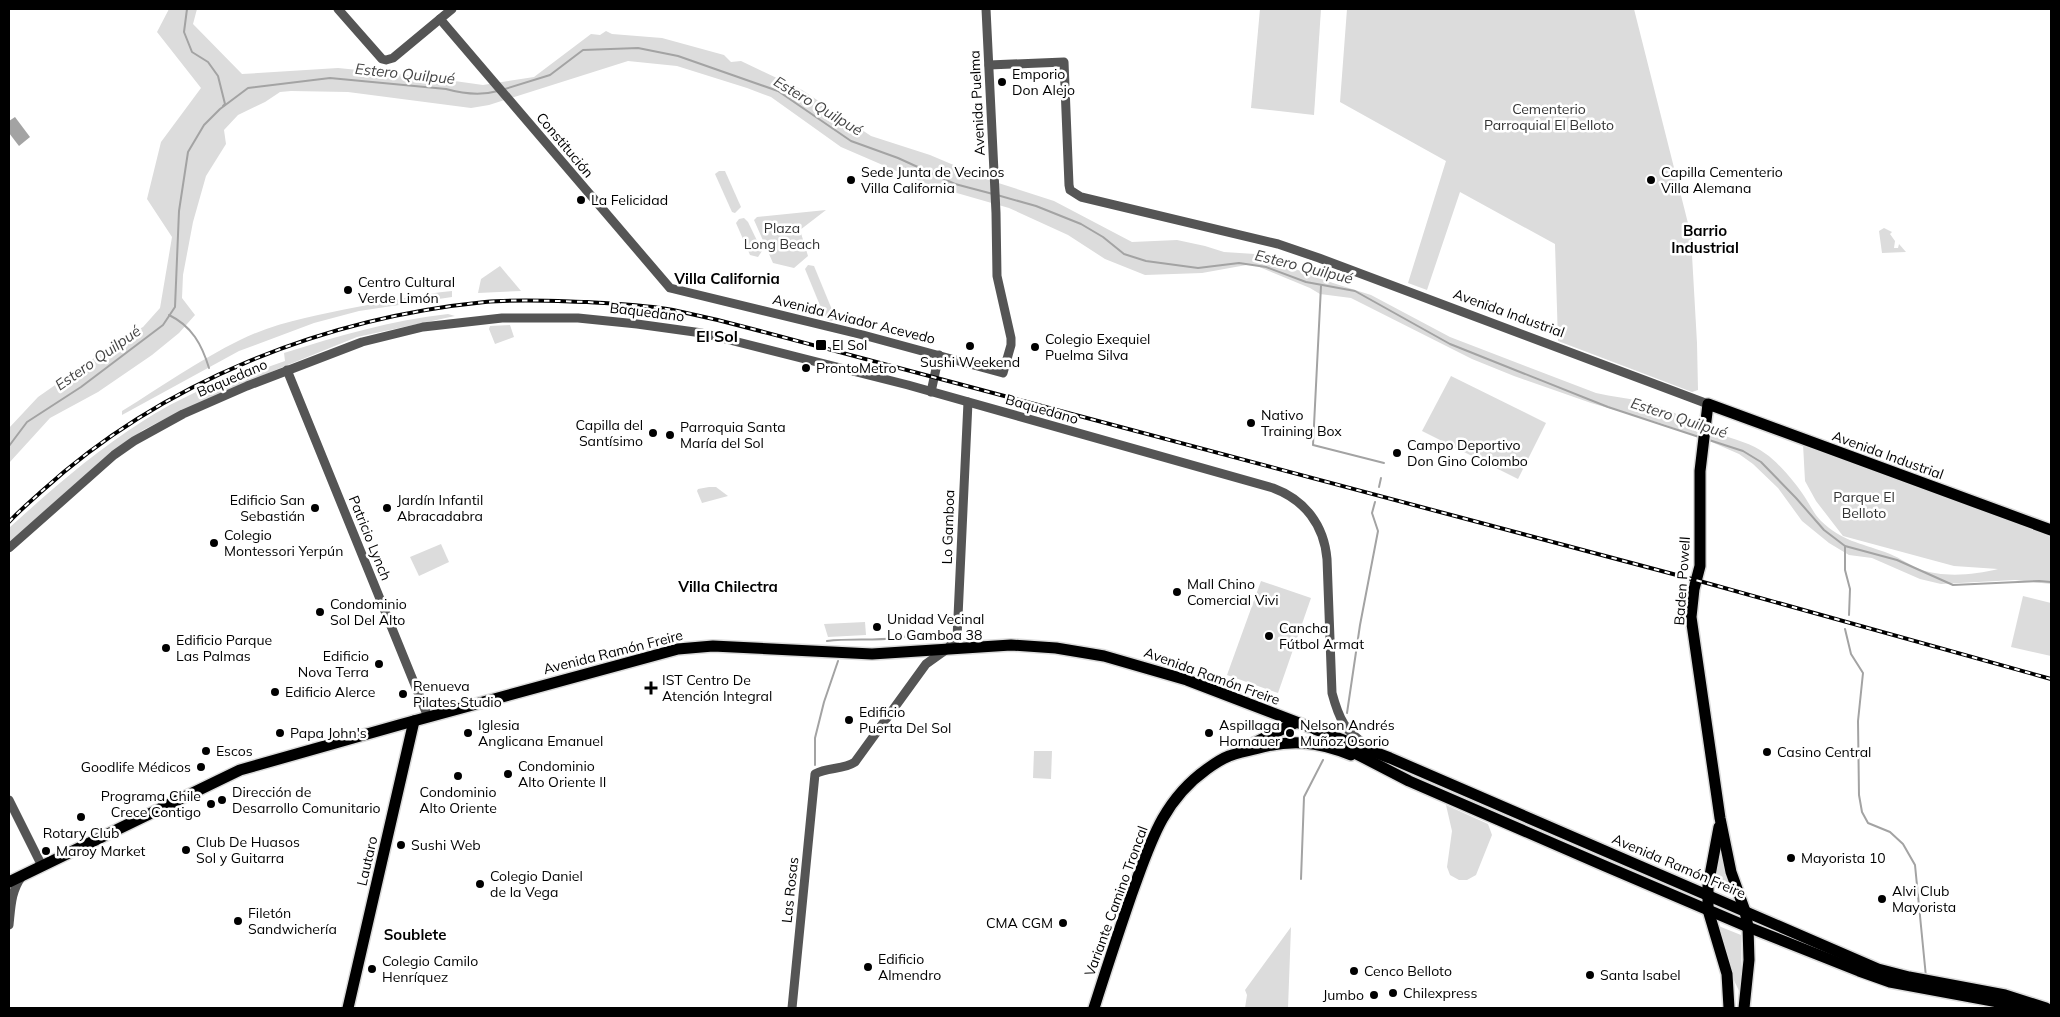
<svg xmlns="http://www.w3.org/2000/svg" width="2060" height="1017" viewBox="0 0 2060 1017" font-family="Mulish,sans-serif">
	<rect width="100%" height="100%" fill="#fff"/>
	<g fill="#dcdcdc">
		<path d="M169 9H197L193 24 242 74 338 68 419 76 483 85 534 77 591 34 600 35 606 31 612 34 662 38 724 55 731 62 741 61 802 90 871 136 930 155 989 180 1054 201 1132 242 1177 240 1205 246 1224 252 1255 254 1333 283 1371 295 1450 337 1596 393C1612 397 1629 398 1645 402 1670 408 1693 424 1718 433 1734 440 1752 443 1766 454 1778 462 1799 487 1806 499 1811 507 1815 515 1821 521 1842 541 1860 543 1885 552 1897 556 1908 564 1919 569 1943 578 1974 575 1998 569L1954 566 1843 536 1816 501 1805 481 1803 444 2051 537V584L2015 580 1941 584 1920 579 1872 558 1849 555 1829 543 1802 521 1778 488 1753 464 1739 454 1707 440 1663 424 1591 403 1514 376 1472 359 1351 298 1320 294 1310 288 1252 264 1202 273 1145 275 1105 259 1068 235 1009 208 929 185 841 147 771 97 747 88 677 66 628 61 489 105 471 108 348 92 291 91 280 92 265 102 238 115 224 130 226 144 206 176 193 222 183 275 182 298 195 315 179 333 152 355 98 392 50 418 9 463V428L38 397 121 339 143 327 160 308 172 237 147 199 161 142 201 88 157 32Z"/>
		<path d="M1260 9H1321L1314 115 1251 108Z"/>
		<path d="M1347 9H1634L1696 255H1692L1697 343 1698 390 1692 392 1558 341 1555 244 1460 192 1427 290 1408 283 1446 161 1340 102Z"/>
		<path d="M719 171H725L741 207 735 213 732 212 715 174Z"/>
		<path d="M826 210 800 230 808 256 794 268 773 263 754 220 757 217Z"/>
		<path d="M744 218 748 222 762 251 758 257 750 255 736 223 739 219Z"/>
		<path d="M1884 228 1892 232 1890 234 1895 241 1894 248H1898L1899 244 1906 252 1882 253 1879 231Z"/>
		<path d="M808 265 814 266 835 317 832 321 826 320 805 269Z"/>
		<path d="M500 266 521 291 478 293 481 279Z"/>
		<path d="M452 291V297L359 311 314 323 239 351 122 415V411C161 387 199 360 240 340 276 322 318 315 357 307 389 301 420 294 452 291Z"/>
		<path d="M448 314 455 316 357 337 278 369 181 411 143 430 98 464 9 542V528C51 490 94 452 143 421 180 397 222 380 263 364L265 368 285 361 284 353C338 336 392 320 448 314Z"/>
		<path d="M510 325 514 337 495 344 489 329 490 326Z"/>
		<path d="M1451 376 1546 423 1518 479 1422 431Z"/>
		<path d="M709 487H716L728 496 702 503 697 491 698 489Z"/>
		<path d="M441 544 449 562 419 576 410 557Z"/>
		<path d="M1261 581 1311 598 1278 693 1227 675Z"/>
		<path d="M2023 596 2051 603V656L2011 647Z"/>
		<path d="M865 622 866 635 828 637 824 624Z"/>
		<path d="M1034 751H1052L1051 779 1033 778Z"/>
		<path d="M1446 805 1488 824 1492 835 1476 875 1467 880H1459L1450 875 1447 867 1452 831Z"/>
		<path d="M1721 849 1735 895 1712 887Z"/>
		<path d="M1716 925 1741 935 1742 997 1730 972Z"/>
		<path d="M1291 927 1288 1008H1245L1247 995 1245 990Z"/>
	</g>
	<path fill="#a3a3a3" d="M15 117 30 137 19 146 9 133V121Z"/>
	<g fill="none" stroke-linecap="round" stroke-linejoin="round">
		<g stroke="#a3a3a3" stroke-width="2">
			<path d="M187 9 184 32 192 52 208 62 218 76 225 104 223 106"/>
			<path d="M505 89 550 75 583 50 638 48 678 56 778 91 851 141 898 158 955 184 993 194"/>
			<path d="M997 195 1036 206 1081 224 1103 237 1124 254 1146 261 1198 268 1239 263 1266 267 1306 282 1355 291 1450 344 1608 407 1699 437"/>
			<path d="M1321 286 1313 445 1384 463"/>
			<path d="M169 315C192 326 202 345 209 368"/>
			<path d="M1709 440 1743 451 1761 462 1796 498 1824 530 1845 546 1897 560 1953 585 2039 581 2051 582"/>
			<path d="M9 446 27 422 81 387 163 325 175 307 179 211 188 152 204 125 220 109 248 88 330 78 446 89C464 94 480 96 498 91"/>
			<path d="M1379 487 1381 478"/>
			<path d="M1845 546V570L1850 589 1849 615"/>
			<path d="M1845 629 1851 654 1863 673 1858 721 1859 795 1862 812 1868 823 1890 832 1903 844 1915 865 1926 977"/>
			<path d="M827 641C850 638 873 641 896 638 910 636 921 634 935 633"/>
			<path d="M1347 713 1360 625 1378 531 1372 513 1375 502"/>
			<path d="M815 765V738L824 702 838 661"/>
			<path d="M1301 879 1304 797 1323 760"/>
		</g>
		<g stroke="#dbdbdb" stroke-width="14">
			<g id="major">
				<path d="M1254 743 1295 723"/>
				<path d="M1345 748 1409 781 1605 866 1748 927 1859 971 1890 982 2009 1004 2021 1008"/>
				<path d="M1719 827 1708 886V910L1727 974 1729 1008"/>
				<path d="M9 882 240 770 399 725 678 649 713 646 872 654 1011 645 1056 648 1104 656 1187 680 1390 758 1878 969 1909 977 2005 995 2046 1008"/>
				<path d="M348 1008 414 721"/>
				<path d="M1094 1008C1106 970 1119 931 1132 893 1150 844 1162 801 1207 769 1214 764 1221 759 1229 756 1238 753 1246 751 1255 749 1290 739 1317 741 1351 755"/>
				<path d="M1744 1008 1749 960 1748 927 1745 911 1731 872 1720 818 1691 617 1694 589 1700 566V471L1708 404 2051 530"/>
			</g>
		</g>
		<g stroke="#555" stroke-width="9">
			<path d="M338 9 382 59 386 60 393 58 452 9"/>
			<path d="M440 19 670 288 863 335 1003 373 1011 345V338L997 276 996 213 986 9"/>
			<path d="M989 65 1064 62 1069 185 1070 190 1081 197 1278 244 1319 258 1708 404"/>
			<path d="M287 370 428 717"/>
			<path d="M931 392 939 355"/>
			<path d="M9 548 114 455 134 441 183 414 247 386 362 342 423 327 502 318H578L637 324 702 333 908 385 1273 488C1305 500 1324 525 1327 559L1332 693C1339 719 1345 732 1368 746"/>
			<path d="M9 800 42 866"/>
			<path d="M9 925C11 906 11 891 22 876"/>
			<path d="M792 1008 815 774C828 767 843 770 855 762L926 664 947 649 957 638 968 402"/>
		</g>
		<use href="#major" stroke="#000" stroke-width="11"/>
		<g stroke="#000" stroke-width="4">
			<path id="rail" d="M9 522C19 511 31 501 42 491 162 382 324 318 485 302 519 299 553 301 587 302 616 304 645 305 673 310 702 316 731 323 760 331L1703 582 2051 679"/>
		</g>
		<use href="#rail" stroke="#fff" stroke-width="2" stroke-dasharray="5.5" stroke-linecap="butt"/>
	</g>
	<g fill="#000" stroke="#fff" stroke-width="2">
		<circle cx="1002" cy="82" r="5"/>
		<circle cx="851" cy="180" r="5"/>
		<circle cx="1651" cy="180" r="5"/>
		<circle cx="581" cy="200" r="5"/>
		<circle cx="348" cy="290" r="5"/>
		<rect x="815" y="339" width="12" height="12" rx="2.5"/>
		<circle cx="970" cy="346" r="5"/>
		<circle cx="1035" cy="347" r="5"/>
		<circle cx="806" cy="368" r="5"/>
		<circle cx="1251" cy="423" r="5"/>
		<circle cx="653" cy="433" r="5"/>
		<circle cx="670" cy="435" r="5"/>
		<circle cx="1397" cy="453" r="5"/>
		<circle cx="315" cy="508" r="5"/>
		<circle cx="387" cy="508" r="5"/>
		<circle cx="214" cy="543" r="5"/>
		<circle cx="1177" cy="592" r="5"/>
		<circle cx="320" cy="612" r="5"/>
		<circle cx="877" cy="627" r="5"/>
		<circle cx="1269" cy="636" r="5"/>
		<circle cx="166" cy="648" r="5"/>
		<circle cx="379" cy="664" r="5"/>
		<path d="M648.5 680.5h5v5h5v5h-5v5h-5v-5h-5v-5h5z"/>
		<circle cx="275" cy="692" r="5"/>
		<circle cx="403" cy="694" r="5"/>
		<circle cx="849" cy="720" r="5"/>
		<circle cx="280" cy="733" r="5"/>
		<circle cx="468" cy="733" r="5"/>
		<circle cx="1209" cy="733" r="5"/>
		<circle cx="1290" cy="733" r="5"/>
		<circle cx="206" cy="751" r="5"/>
		<circle cx="1767" cy="752" r="5"/>
		<circle cx="201" cy="767" r="5"/>
		<circle cx="508" cy="774" r="5"/>
		<circle cx="458" cy="776" r="5"/>
		<circle cx="222" cy="800" r="5"/>
		<circle cx="211" cy="804" r="5"/>
		<circle cx="81" cy="817" r="5"/>
		<circle cx="401" cy="845" r="5"/>
		<circle cx="186" cy="850" r="5"/>
		<circle cx="46" cy="851" r="5"/>
		<circle cx="1791" cy="858" r="5"/>
		<circle cx="480" cy="884" r="5"/>
		<circle cx="1882" cy="899" r="5"/>
		<circle cx="238" cy="921" r="5"/>
		<circle cx="1063" cy="923" r="5"/>
		<circle cx="868" cy="967" r="5"/>
		<circle cx="372" cy="969" r="5"/>
		<circle cx="1354" cy="971" r="5"/>
		<circle cx="1590" cy="975" r="5"/>
		<circle cx="1393" cy="993" r="5"/>
		<circle cx="1374" cy="995" r="5"/>
	</g>
	<g text-anchor="middle" stroke-width="5" stroke-linejoin="round" paint-order="stroke">
		<g font-size="14" fill="#000" stroke="#fff" text-anchor="start">
			<text x="1012" y="79">Emporio<tspan x="1012" dy="16">Don Alejo</tspan></text>
			<text x="861" y="177">Sede Junta de Vecinos<tspan x="861" dy="16">Villa California</tspan></text>
			<text x="1661" y="177">Capilla Cementerio<tspan x="1661" dy="16">Villa Alemana</tspan></text>
			<text x="591" y="205">La Felicidad</text>
			<text x="358" y="287">Centro Cultural<tspan x="358" dy="16">Verde Limón</tspan></text>
			<text x="1045" y="344">Colegio Exequiel<tspan x="1045" dy="16">Puelma Silva</tspan></text>
			<text x="832" y="350">El Sol</text>
			<text x="970" y="367" text-anchor="middle">Sushi Weekend</text>
			<text x="816" y="373">ProntoMetro</text>
			<text x="1261" y="420">Nativo<tspan x="1261" dy="16">Training Box</tspan></text>
			<text x="643" y="430" text-anchor="end">Capilla del<tspan x="643" dy="16">Santísimo</tspan></text>
			<text x="680" y="432">Parroquia Santa<tspan x="680" dy="16">María del Sol</tspan></text>
			<text x="1407" y="450">Campo Deportivo<tspan x="1407" dy="16">Don Gino Colombo</tspan></text>
			<text x="305" y="505" text-anchor="end">Edificio San<tspan x="305" dy="16">Sebastián</tspan></text>
			<text x="397" y="505">Jardín Infantil<tspan x="397" dy="16">Abracadabra</tspan></text>
			<text x="224" y="540">Colegio<tspan x="224" dy="16">Montessori Yerpún</tspan></text>
			<text x="1187" y="589">Mall Chino<tspan x="1187" dy="16">Comercial Vivi</tspan></text>
			<text x="330" y="609">Condominio<tspan x="330" dy="16">Sol Del Alto</tspan></text>
			<text x="887" y="624">Unidad Vecinal<tspan x="887" dy="16">Lo Gamboa 38</tspan></text>
			<text x="1279" y="633">Cancha<tspan x="1279" dy="16">Fútbol Armat</tspan></text>
			<text x="176" y="645">Edificio Parque<tspan x="176" dy="16">Las Palmas</tspan></text>
			<text x="369" y="661" text-anchor="end">Edificio<tspan x="369" dy="16">Nova Terra</tspan></text>
			<text x="662" y="685">IST Centro De<tspan x="662" dy="16">Atención Integral</tspan></text>
			<text x="413" y="691">Renueva<tspan x="413" dy="16">Pilates Studio</tspan></text>
			<text x="285" y="697">Edificio Alerce</text>
			<text x="859" y="717">Edificio<tspan x="859" dy="16">Puerta Del Sol</tspan></text>
			<text x="478" y="730">Iglesia<tspan x="478" dy="16">Anglicana Emanuel</tspan></text>
			<text x="1219" y="730">Aspillaga<tspan x="1219" dy="16">Hornauer</tspan></text>
			<text x="1300" y="730">Nelson Andrés<tspan x="1300" dy="16">Muñoz Osorio</tspan></text>
			<text x="290" y="738">Papa John's</text>
			<text x="216" y="756">Escos</text>
			<text x="1777" y="757">Casino Central</text>
			<text x="518" y="771">Condominio<tspan x="518" dy="16">Alto Oriente II</tspan></text>
			<text x="191" y="772" text-anchor="end">Goodlife Médicos</text>
			<text x="232" y="797">Dirección de<tspan x="232" dy="16">Desarrollo Comunitario</tspan></text>
			<text x="458" y="797" text-anchor="middle">Condominio<tspan x="458" dy="16">Alto Oriente</tspan></text>
			<text x="201" y="801" text-anchor="end">Programa Chile<tspan x="201" dy="16">Crece Contigo</tspan></text>
			<text x="81" y="838" text-anchor="middle">Rotary Club</text>
			<text x="196" y="847">Club De Huasos<tspan x="196" dy="16">Sol y Guitarra</tspan></text>
			<text x="411" y="850">Sushi Web</text>
			<text x="56" y="856">Maroy Market</text>
			<text x="1801" y="863">Mayorista 10</text>
			<text x="490" y="881">Colegio Daniel<tspan x="490" dy="16">de la Vega</tspan></text>
			<text x="1892" y="896">Alvi Club<tspan x="1892" dy="16">Mayorista</tspan></text>
			<text x="248" y="918">Filetón<tspan x="248" dy="16">Sandwichería</tspan></text>
			<text x="1053" y="928" text-anchor="end">CMA CGM</text>
			<text x="878" y="964">Edificio<tspan x="878" dy="16">Almendro</tspan></text>
			<text x="382" y="966">Colegio Camilo<tspan x="382" dy="16">Henríquez</tspan></text>
			<text x="1364" y="976">Cenco Belloto</text>
			<text x="1600" y="980">Santa Isabel</text>
			<text x="1403" y="998">Chilexpress</text>
			<text x="1364" y="1000" text-anchor="end">Jumbo</text>
		</g>
		<g font-size="14" fill="#000" stroke="#fff">
			<text transform="translate(977 103) rotate(-93)" y="5">Avenida Puelma</text>
			<text transform="translate(565 145) rotate(50)" y="5">Constitución</text>
			<text transform="translate(647 312) rotate(7)" y="5">Baquedano</text>
			<text transform="translate(1509 313) rotate(20)" y="5">Avenida Industrial</text>
			<text transform="translate(854 319) rotate(14)" y="5">Avenida Aviador Acevedo</text>
			<text transform="translate(232 378) rotate(-23)" y="5">Baquedano</text>
			<text transform="translate(1042 409) rotate(16)" y="5">Baquedano</text>
			<text transform="translate(1888 455) rotate(20)" y="5">Avenida Industrial</text>
			<text transform="translate(948 527) rotate(-88)" y="5">Lo Gamboa</text>
			<text transform="translate(370 538) rotate(68)" y="5">Patricio Lynch</text>
			<text transform="translate(1682 581) rotate(-86)" y="5">Baden Powell</text>
			<text transform="translate(613 652) rotate(-14)" y="5">Avenida Ramón Freire</text>
			<text transform="translate(1212 676) rotate(20)" y="5">Avenida Ramón Freire</text>
			<text transform="translate(367 861) rotate(-77)" y="5">Lautaro</text>
			<text transform="translate(1679 866) rotate(23)" y="5">Avenida Ramón Freire</text>
			<text transform="translate(790 890) rotate(-84)" y="5">Las Rosas</text>
			<text transform="translate(1116 901) rotate(-70)" y="5">Variante Camino Troncal</text>
		</g>
		<g font-size="14" fill="#333" stroke="#fff">
			<text x="1549" y="114">Cementerio<tspan x="1549" dy="16">Parroquial El Belloto</tspan></text>
			<text x="782" y="233">Plaza<tspan x="782" dy="16">Long Beach</tspan></text>
			<text x="1864" y="502">Parque El<tspan x="1864" dy="16">Belloto</tspan></text>
		</g>
		<g font-size="15" font-style="italic" fill="#444" stroke="#fff">
			<text transform="translate(405 74) rotate(6)" y="5">Estero Quilpué</text>
			<text transform="translate(818 106) rotate(31)" y="5">Estero Quilpué</text>
			<text transform="translate(1304 267) rotate(14)" y="5">Estero Quilpué</text>
			<text transform="translate(98 358) rotate(-35)" y="5">Estero Quilpué</text>
			<text transform="translate(1679 418) rotate(18)" y="5">Estero Quilpué</text>
		</g>
		<g font-size="15" font-weight="bold" fill="#000" stroke="#fff">
			<text x="1705" y="236">Barrio<tspan x="1705" dy="17">Industrial</tspan></text>
			<text x="727" y="284">Villa California</text>
			<text x="728" y="592">Villa Chilectra</text>
			<text x="415" y="940">Soublete</text>
		</g>
		<g font-size="16" font-weight="bold" fill="#000" stroke="#fff">
			<text x="717" y="342">El Sol</text>
		</g>
	</g>
	<rect width="2060" height="1017" fill="none" stroke="#000000" stroke-width="20"/>
</svg>
